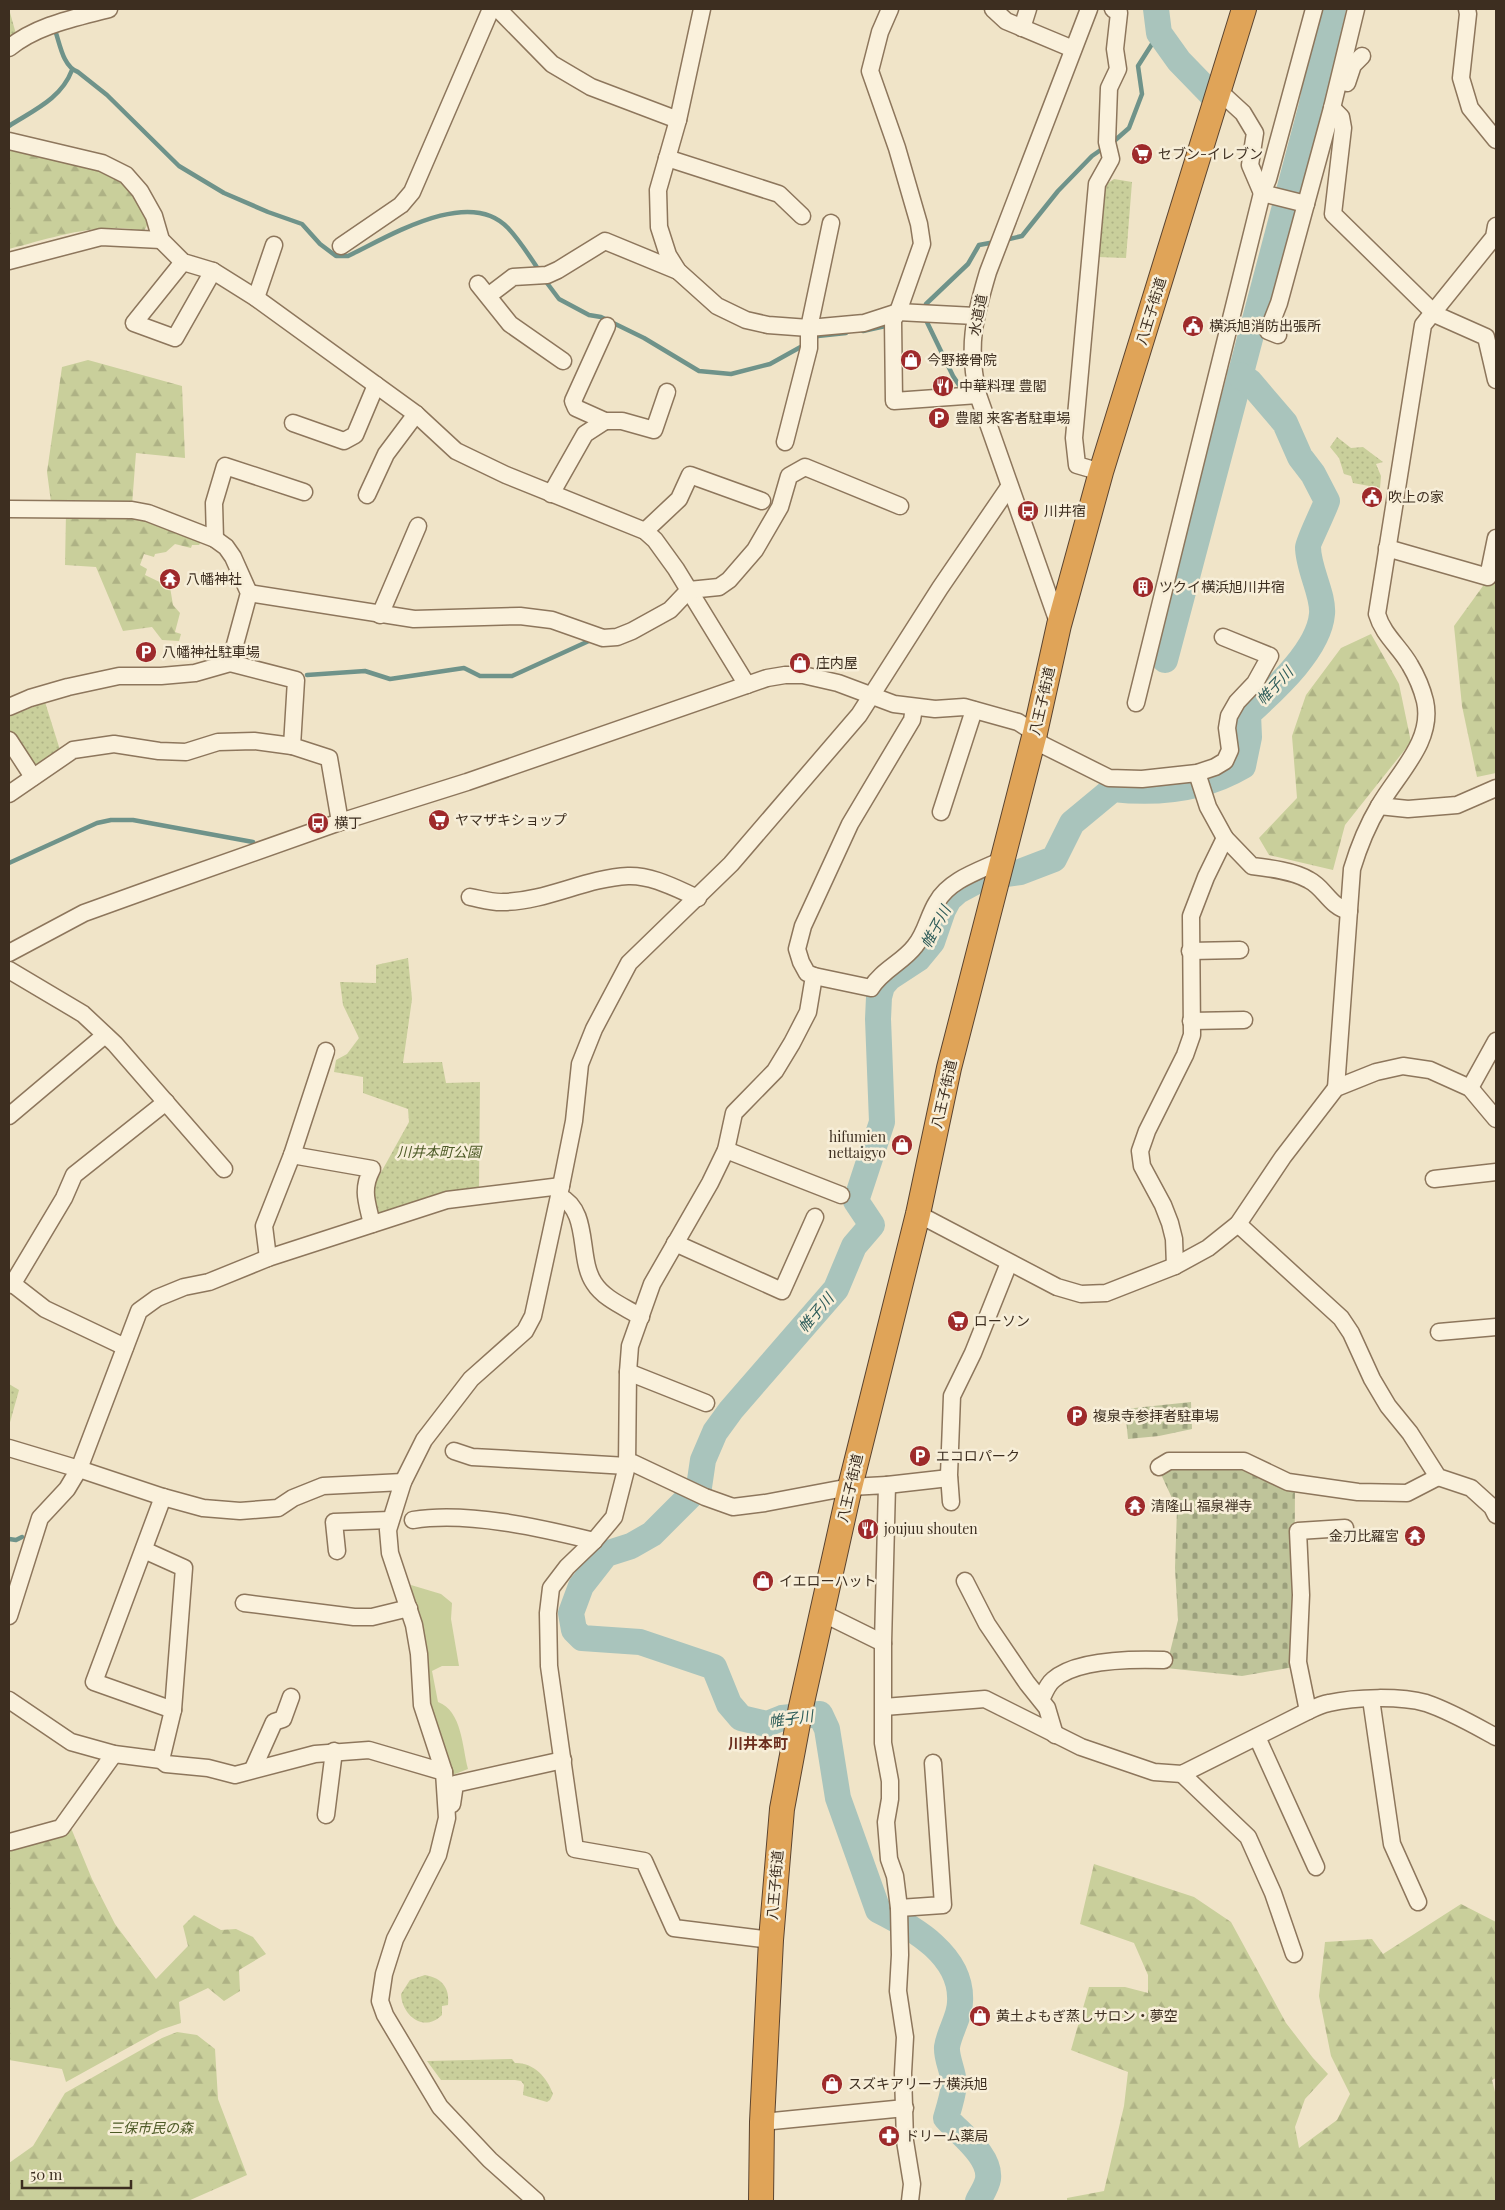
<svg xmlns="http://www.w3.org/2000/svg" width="1505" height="2210" viewBox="0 0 1505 2210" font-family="'Playfair Display','Noto Sans JP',serif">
	<defs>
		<pattern id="forest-firs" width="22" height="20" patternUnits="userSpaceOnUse" patternTransform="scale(1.25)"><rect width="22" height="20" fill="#c9cf9b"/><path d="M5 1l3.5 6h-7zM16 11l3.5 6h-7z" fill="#aeb285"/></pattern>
		<pattern id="cemetery-stones" width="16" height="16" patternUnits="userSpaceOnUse" patternTransform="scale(1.25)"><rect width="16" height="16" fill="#bfc49a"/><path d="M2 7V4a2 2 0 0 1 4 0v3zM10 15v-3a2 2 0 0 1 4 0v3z" fill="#9ca07d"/></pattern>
		<pattern id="park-dots" width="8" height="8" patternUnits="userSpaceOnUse" patternTransform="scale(1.25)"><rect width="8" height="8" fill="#c9cf9b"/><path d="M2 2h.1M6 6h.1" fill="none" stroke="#aeb285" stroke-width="1.8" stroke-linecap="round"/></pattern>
	</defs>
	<rect width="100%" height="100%" fill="#f0e4c8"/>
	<path fill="#c9cf9b" d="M411 1585 441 1594 452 1603 451 1619 459 1666H442L432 1671 438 1702C462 1711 462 1746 468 1769L450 1776 431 1713Z"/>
	<g fill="url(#forest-firs)">
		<path d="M9 145C40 153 100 161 123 183 134 194 141 208 149 222L144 231C100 221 51 238 9 249Z"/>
		<path d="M88 360 182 386 185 458 136 453 131 518 151 522 201 542 199 545H192L191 548 175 544 166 552 155 554 154 557 144 554 140 565 147 569 145 575 170 587 173 605 180 613 175 632 181 634 179 641 162 640 152 627 123 631 96 567 65 565 66 512 51 502 47 472 62 367Z"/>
		<path d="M1496 568V773L1477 777 1462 706 1454 626Z"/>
		<path d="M1371 634 1399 684 1411 742 1345 825 1333 870 1269 855 1259 838 1297 798 1292 736 1306 695 1341 648Z"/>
		<path d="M71 1828 92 1879 115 1924 156 1979 188 1946 183 1926 194 1915 221 1930 236 1929 253 1937 266 1954 239 1970 240 1991 224 2001 208 1988 179 2002 181 2023 160 2030 66 2082 62 2069 9 2060V1847Z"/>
		<path d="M1094 1864 1194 1897 1231 1922 1286 2023 1313 2058 1328 2074 1305 2099 1295 2127 1299 2148 1337 2120 1350 2094 1331 2056 1319 1996 1325 1942 1372 1939 1383 1954 1461 1904 1496 1922V2078L1492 2080 1496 2096V2201H1067V2198L1104 2191 1124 2106 1128 2072 1071 2050 1089 1987H1125L1148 1993V1975L1134 1943 1080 1924Z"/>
		<path d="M177 2032 197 2035 215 2049 218 2099 247 2175 188 2201H9V2163L33 2146 65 2093 162 2038Z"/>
	</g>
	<g fill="url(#cemetery-stones)">
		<path d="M1191 1402 1192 1429 1159 1436 1128 1439 1125 1409Z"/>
		<path d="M1170 1464 1231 1465 1295 1486 1294 1667 1242 1676 1166 1668 1178 1620 1175 1568 1177 1509 1159 1470Z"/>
	</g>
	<g fill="url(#park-dots)">
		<path d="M9 9 16 34 9 41Z"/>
		<path d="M1114 179 1132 182 1126 258 1097 257 1101 188Z"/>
		<path d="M1337 437 1351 448 1363 447 1383 462 1376 464 1381 476 1380 488 1353 483 1351 476 1344 474 1339 458 1330 447Z"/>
		<path d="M45 702 60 750 39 766H32L9 733V717Z"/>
		<path d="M408 958 412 999 403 1063 442 1062 446 1083 480 1082 479 1189 376 1218 369 1194 409 1122 408 1109 363 1093V1077L334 1072 336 1060 347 1054 359 1038 343 1005 340 982 376 983V965Z"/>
		<path d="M9 1384 19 1390 9 1426Z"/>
		<path d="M425 1975C442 1978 450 1988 448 2005L442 2006V2015C424 2033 402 2016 401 1994L410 1980Z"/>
		<path d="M512 2059 515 2063C533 2062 547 2077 553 2094L550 2100 547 2102 523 2095 524 2085 521 2081 515 2080H441L427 2061Z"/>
	</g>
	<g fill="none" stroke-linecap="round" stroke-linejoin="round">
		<g stroke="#6f938a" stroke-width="4.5">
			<path d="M51 32 55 30C60 44 63 67 78 72L107 95 179 166 224 193 268 212 302 224 320 244 336 256H348C388 237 469 186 508 228 520 241 531 258 540 272"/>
			<path d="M9 126C34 110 61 99 72 70"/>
			<path d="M1112 143 1129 128 1142 94 1138 66 1159 33"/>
			<path d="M1005 240 1022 236 1058 191 1092 156 1105 147"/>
			<path d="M544 279 559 299 589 315 601 317 644 338 699 371 731 374 770 364 806 344"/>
			<path d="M926 310V304L968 264 979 245 995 242"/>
			<path d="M925 318 953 376 963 391"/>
			<path d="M863 331 890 325"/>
			<path d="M812 339 818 336 846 333"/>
			<path d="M307 675 365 671 390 679 464 668 480 676H512L591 640"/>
			<path d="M9 863 97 823 111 820H133L253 842"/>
			<path d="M9 1539 16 1540 22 1537"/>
		</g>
		<g stroke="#a9c4bc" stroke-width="26">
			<path d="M1156 9 1159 33 1179 61 1212 95"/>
			<path d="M1165 660 1311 108 1333 9"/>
			<path d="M978 2201C981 2195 987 2186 988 2179 991 2156 961 2135 946 2118 949 2108 953 2095 954 2085 954 2072 946 2059 947 2047 949 2032 960 2017 960 2002 963 1956 914 1928 878 1910L838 1798 827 1729 820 1714 782 1718 767 1724 741 1718 729 1704 714 1667 640 1642 582 1638 574 1630 571 1613 581 1586 606 1554 631 1546 652 1534 699 1487 703 1460 715 1432 731 1410 836 1289 854 1246 872 1225 856 1201 882 1122 878 1019 879 997 882 986 889 978 918 959 932 942 943 910 949 899 958 891 984 877 1020 872 1054 859 1072 823 1113 789C1158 794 1204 789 1243 766L1249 737 1248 714C1274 690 1319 650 1322 614 1324 595 1308 569 1308 547 1308 542 1324 510 1327 501L1313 474 1300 457 1285 423 1250 382 1240 375"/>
		</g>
		<g stroke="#8d765c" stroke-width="19">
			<g id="minor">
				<path d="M498 9 552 64 591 87 678 120"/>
				<path d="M702 9 678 120 658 190 659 227 668 255 678 271 717 306 746 320 768 325 809 328 864 323 898 312 975 316"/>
				<path d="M890 9 880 32 870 71 897 148 919 224 922 244 898 312 893 320 894 401 978 395"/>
				<path d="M993 9 1006 21 1073 49"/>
				<path d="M1467 9 1468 14 1461 78 1470 108 1496 140"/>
				<path d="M1022 28 1028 9"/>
				<path d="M9 48C37 25 75 18 109 9"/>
				<path d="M1347 83 1353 65 1362 56"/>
				<path d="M1219 91 1243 113 1255 133 1250 165 1262 193 1306 204"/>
				<path d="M1332 108 1341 117 1343 128 1333 214 1433 312"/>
				<path d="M9 141 102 163 126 175 140 191 154 216 161 240 183 262 213 271 256 298 416 414 456 451 506 475 645 531 655 540 676 569 747 685"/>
				<path d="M667 158 779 194 802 216"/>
				<path d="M341 246 401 205 412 192 491 9"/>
				<path d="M9 261 101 237 161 240"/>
				<path d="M183 262 134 323 175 338 213 271"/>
				<path d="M478 284 510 324 563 361"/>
				<path d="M488 296 513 277 547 275 558 270 605 241 678 271"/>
				<path d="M256 298 274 245"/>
				<path d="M1432 313 1486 337 1496 380"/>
				<path d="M607 326 573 401 576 408 605 421H622L654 430 667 392"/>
				<path d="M1278 335 1268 331 1279 303 1332 108 1356 9"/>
				<path d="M293 423 344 441 355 435 376 385"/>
				<path d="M785 442 809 348V328L831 223"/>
				<path d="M1101 472 1077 465 1074 438 1097 184 1111 159 1107 142 1109 88 1118 69 1115 49 1119 13 1113 9"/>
				<path d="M551 494 585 434 605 421"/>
				<path d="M367 495 386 454 416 414"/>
				<path d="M9 509 132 510 148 513 215 539 226 547 233 557 249 593 230 663"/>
				<path d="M645 531 679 499 690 475 762 501"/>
				<path d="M215 539 214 503 225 466 304 492"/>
				<path d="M1387 548 1488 577 1496 538"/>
				<path d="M249 593 414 619 520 616 552 620 603 638 617 637 632 631 670 610 689 590 719 587 729 580 755 550 780 507 789 476 805 467 900 506"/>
				<path d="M380 615 418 526"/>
				<path d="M1059 625 978 395C967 346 974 319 988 272L1089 9"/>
				<path d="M1136 703 1262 193 1268 179 1314 9"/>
				<path d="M9 707 30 698 68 687 119 676H161L195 673 230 663 296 680 292 746 329 758 340 822"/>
				<path d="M9 740 33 777"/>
				<path d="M1197 773 1208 807 1225 838 1252 866C1269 868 1294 871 1309 880 1325 888 1330 907 1349 911"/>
				<path d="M9 794 73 750 114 744 159 751 186 752 218 742 254 741 292 746"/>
				<path d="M1379 806 1408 809 1457 805 1496 788"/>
				<path d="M941 812 974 710"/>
				<path d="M470 897C481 899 493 903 504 902 547 901 586 878 628 876 652 875 677 889 698 898"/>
				<path d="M1190 951 1240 950"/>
				<path d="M9 953 84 913 159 886 340 822 467 782 767 678 785 675H803L838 683 894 704 935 709 964 707 1018 722 1035 733 1041 744 1109 778 1142 779 1197 773 1215 767 1225 761 1230 750 1227 728 1229 716 1237 702 1255 683 1270 656 1223 637"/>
				<path d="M9 970 83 1014 115 1044 224 1169"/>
				<path d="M814 976 871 988C882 970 903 962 915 946 926 933 928 916 937 902 949 880 979 871 1000 861"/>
				<path d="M1191 1021 1244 1020"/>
				<path d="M1336 1088 1352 869C1359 846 1367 826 1379 806 1398 773 1434 741 1425 701 1422 689 1416 675 1410 665 1400 647 1383 635 1377 614L1423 325 1494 237 1496 226"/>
				<path d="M1470 1088 1496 1041"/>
				<path d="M9 1116 105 1035"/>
				<path d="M726 1150 841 1195"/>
				<path d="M292 1155 372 1169C361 1190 367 1202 372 1224"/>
				<path d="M1434 1179 1496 1172"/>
				<path d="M918 1214 1057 1287 1081 1294 1106 1293 1175 1266 1208 1248 1238 1224 1283 1157 1336 1088 1376 1072 1403 1066 1430 1070 1470 1088 1496 1119"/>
				<path d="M1238 1224 1341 1318 1351 1333 1372 1379 1388 1406 1410 1433 1438 1477 1471 1488 1492 1507 1496 1515"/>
				<path d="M675 1243 782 1291 815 1217"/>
				<path d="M268 1258 264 1226 292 1155 326 1051"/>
				<path d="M1175 1266 1174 1239 1170 1223 1163 1205 1142 1166 1140 1151 1147 1131 1185 1055 1192 1035 1191 916 1206 877 1225 838"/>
				<path d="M9 1281 45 1309 125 1347"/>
				<path d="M12 1285 64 1198 74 1175 166 1102"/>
				<path d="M641 1317C625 1307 604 1299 594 1283 577 1258 591 1211 559 1196L574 1121 580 1064 594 1029 629 963 731 864 859 715 940 588 1009 487"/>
				<path d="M1439 1332 1496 1327"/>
				<path d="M628 1372 706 1403"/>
				<path d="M9 1448 79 1469 163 1497 203 1508 240 1511 278 1508 293 1498 323 1486 403 1482"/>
				<path d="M454 1451 472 1457 491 1458 627 1466 633 1463 705 1497 733 1507 765 1503 850 1487 887 1485 883 1643V1743L890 1781V1799L886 1822 889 1859 895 1876 899 1908 900 1955 898 1991 905 2037 903 2073 905 2141 912 2184 910 2201"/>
				<path d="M1159 1467 1169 1461H1244L1288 1482 1358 1492 1407 1493 1438 1477"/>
				<path d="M887 1485 949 1478"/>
				<path d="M163 1497 94 1682 173 1710"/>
				<path d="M951 1502 949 1475 952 1396 973 1353 1009 1263"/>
				<path d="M413 1520C467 1511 541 1528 594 1541"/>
				<path d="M144 1550 184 1568 173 1710 161 1760"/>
				<path d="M337 1551 334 1522 390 1520"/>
				<path d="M965 1581 987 1624 1027 1683 1047 1708 1055 1735"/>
				<path d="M244 1603 354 1617H372L409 1608"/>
				<path d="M822 1613 883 1643"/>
				<path d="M9 1616 40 1518 67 1489 79 1469 139 1311 157 1298 184 1287 209 1282 268 1258 447 1200 561 1186"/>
				<path d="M1371 1699 1392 1844 1418 1902"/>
				<path d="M9 1700 71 1742 114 1754 161 1760 166 1764 208 1768 235 1775 315 1754 369 1750 444 1772"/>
				<path d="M1041 1700C1044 1694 1047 1685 1053 1680 1076 1659 1134 1659 1164 1660"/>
				<path d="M884 1707 985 1699 1081 1747 1154 1772 1182 1774 1308 1711C1314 1708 1322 1704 1329 1703 1355 1697 1401 1696 1426 1703 1450 1711 1474 1725 1496 1737"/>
				<path d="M1308 1711 1298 1662 1301 1595 1298 1531 1345 1528"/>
				<path d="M1257 1737 1316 1867"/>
				<path d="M253 1769 274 1722 283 1719 291 1697"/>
				<path d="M1182 1774 1248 1837 1273 1893 1294 1954"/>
				<path d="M452 1804 455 1784 563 1760"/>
				<path d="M326 1815 334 1751"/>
				<path d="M10 1842 61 1828 114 1754"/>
				<path d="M899 1908 943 1905 933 1763"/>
				<path d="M771 1940 674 1928 644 1861 575 1849 549 1666 548 1613 551 1588 567 1567 594 1541 614 1517 627 1466 628 1372 630 1346 652 1284 710 1183 726 1150 734 1113 775 1071 792 1043 808 1012 814 976 807 973 801 962 797 949 803 926 850 824 912 720 914 708"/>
				<path d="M762 2122 905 2108"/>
				<path d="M536 2201 490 2160 440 2107 385 2015 380 2001 384 1974 395 1939 438 1855 447 1818 444 1772 422 1705 419 1654 414 1625 390 1553 388 1530 403 1482 424 1440 471 1379 525 1331 533 1316 559 1196"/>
			</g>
		</g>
		<g stroke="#5b4430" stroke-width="26">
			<path id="highway" d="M761 2201 762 2122 771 1940 782 1809 801 1707 850 1487 918 1214 949 1068 1035 733 1059 625 1101 472 1244 9"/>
		</g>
		<use href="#minor" stroke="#faf1dc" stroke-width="16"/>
		<use href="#highway" stroke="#e0a458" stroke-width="24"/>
	</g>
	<defs>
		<g id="supermarket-disc" transform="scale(1.125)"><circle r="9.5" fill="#9e2a2b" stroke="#f7eed8"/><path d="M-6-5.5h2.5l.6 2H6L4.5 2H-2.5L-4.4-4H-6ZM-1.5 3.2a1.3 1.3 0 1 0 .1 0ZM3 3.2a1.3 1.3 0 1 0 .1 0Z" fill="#fff"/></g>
		<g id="civic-disc" transform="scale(1.125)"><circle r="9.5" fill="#9e2a2b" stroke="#f7eed8"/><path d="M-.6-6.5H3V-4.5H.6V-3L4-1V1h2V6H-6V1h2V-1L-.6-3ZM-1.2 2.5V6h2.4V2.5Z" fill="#fff"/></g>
		<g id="shop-disc" transform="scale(1.125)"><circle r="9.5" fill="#9e2a2b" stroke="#f7eed8"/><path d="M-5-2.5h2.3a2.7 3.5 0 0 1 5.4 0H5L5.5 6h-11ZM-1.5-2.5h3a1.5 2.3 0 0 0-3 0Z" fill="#fff"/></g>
		<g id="restaurant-disc" transform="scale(1.125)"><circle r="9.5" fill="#9e2a2b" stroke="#f7eed8"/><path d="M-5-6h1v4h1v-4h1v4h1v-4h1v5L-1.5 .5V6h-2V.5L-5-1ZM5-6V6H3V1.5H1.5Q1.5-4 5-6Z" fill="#fff"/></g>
		<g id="parking-disc" transform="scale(1.125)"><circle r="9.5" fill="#9e2a2b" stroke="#f7eed8"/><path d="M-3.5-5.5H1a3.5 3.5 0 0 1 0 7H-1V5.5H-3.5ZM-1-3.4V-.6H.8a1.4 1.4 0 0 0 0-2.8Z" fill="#fff"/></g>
		<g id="bus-disc" transform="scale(1.125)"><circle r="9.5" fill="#9e2a2b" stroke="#f7eed8"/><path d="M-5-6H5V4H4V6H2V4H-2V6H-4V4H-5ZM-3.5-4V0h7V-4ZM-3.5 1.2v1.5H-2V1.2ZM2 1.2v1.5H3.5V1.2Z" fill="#fff"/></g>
		<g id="temple-disc" transform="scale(1.125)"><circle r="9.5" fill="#9e2a2b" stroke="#f7eed8"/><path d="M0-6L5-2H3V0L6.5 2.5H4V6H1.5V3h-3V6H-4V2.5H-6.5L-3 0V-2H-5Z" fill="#fff"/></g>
		<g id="building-disc" transform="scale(1.125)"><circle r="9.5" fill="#9e2a2b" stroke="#f7eed8"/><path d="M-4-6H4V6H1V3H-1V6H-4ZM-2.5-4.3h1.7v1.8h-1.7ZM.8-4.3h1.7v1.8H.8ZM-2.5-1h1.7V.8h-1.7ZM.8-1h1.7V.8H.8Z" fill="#fff"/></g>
		<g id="pharmacy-disc" transform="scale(1.125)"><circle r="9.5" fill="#9e2a2b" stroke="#f7eed8"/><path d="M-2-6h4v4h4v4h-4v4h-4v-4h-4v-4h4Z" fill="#fff"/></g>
	</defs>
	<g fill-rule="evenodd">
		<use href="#supermarket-disc" x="1142" y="154"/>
		<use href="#civic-disc" x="1193" y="326"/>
		<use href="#shop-disc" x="911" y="360"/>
		<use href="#restaurant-disc" x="943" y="386"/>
		<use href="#parking-disc" x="939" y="418"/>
		<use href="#civic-disc" x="1372" y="497"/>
		<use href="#bus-disc" x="1028" y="511"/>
		<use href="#temple-disc" x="170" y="579"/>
		<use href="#building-disc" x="1143" y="587"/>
		<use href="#parking-disc" x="146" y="652"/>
		<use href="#shop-disc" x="800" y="663"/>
		<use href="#supermarket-disc" x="439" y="820"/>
		<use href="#bus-disc" x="318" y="823"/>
		<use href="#shop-disc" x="902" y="1145"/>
		<use href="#supermarket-disc" x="958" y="1321"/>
		<use href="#parking-disc" x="1077" y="1416"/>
		<use href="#parking-disc" x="920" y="1456"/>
		<use href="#temple-disc" x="1135" y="1506"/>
		<use href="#restaurant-disc" x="868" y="1529"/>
		<use href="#temple-disc" x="1415" y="1536"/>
		<use href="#shop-disc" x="763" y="1581"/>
		<use href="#shop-disc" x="980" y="2016"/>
		<use href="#shop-disc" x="832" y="2084"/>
		<use href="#pharmacy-disc" x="889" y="2136"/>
	</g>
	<g text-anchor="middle" stroke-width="5" stroke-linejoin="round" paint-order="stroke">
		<g font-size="14" fill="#3d2e20" stroke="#f7eed8" text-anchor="start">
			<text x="1158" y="159">セブン-イレブン</text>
			<text x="1209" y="331">横浜旭消防出張所</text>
			<text x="927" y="365">今野接骨院</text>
			<text x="959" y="391">中華料理 豊閣</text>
			<text x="955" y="423">豊閣 来客者駐車場</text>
			<text x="1388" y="502">吹上の家</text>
			<text x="1044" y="516">川井宿</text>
			<text x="186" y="584">八幡神社</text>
			<text x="1159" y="592">ツクイ横浜旭川井宿</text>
			<text x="162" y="657">八幡神社駐車場</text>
			<text x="816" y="668">庄内屋</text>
			<text x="455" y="825">ヤマザキショップ</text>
			<text x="334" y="828">横丁</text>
			<text x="886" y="1142" text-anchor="end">hifumien<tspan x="886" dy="16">nettaigyo</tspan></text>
			<text x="974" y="1326">ローソン</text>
			<text x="1093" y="1421">複泉寺参拝者駐車場</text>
			<text x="936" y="1461">エコロパーク</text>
			<text x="1151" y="1511">清隆山 福泉禅寺</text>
			<text x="884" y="1534">joujuu shouten</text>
			<text x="1399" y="1541" text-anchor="end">金刀比羅宮</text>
			<text x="779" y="1586">イエローハット</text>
			<text x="996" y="2021">黄土よもぎ蒸しサロン・夢空</text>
			<text x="848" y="2089">スズキアリーナ横浜旭</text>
			<text x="905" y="2141">ドリーム薬局</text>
		</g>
		<g font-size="14" fill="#3d2e20" stroke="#f7eed8">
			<text transform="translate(1151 311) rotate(-73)" y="5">八王子街道</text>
			<text transform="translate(978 315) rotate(-79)" y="5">水道道</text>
			<text transform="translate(1042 701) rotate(-77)" y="5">八王子街道</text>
			<text transform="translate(944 1094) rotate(-77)" y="5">八王子街道</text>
			<text transform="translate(850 1488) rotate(-77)" y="5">八王子街道</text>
			<text transform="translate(775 1885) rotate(-85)" y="5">八王子街道</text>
		</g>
		<g font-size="14" font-style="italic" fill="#4d5a26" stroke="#f7eed8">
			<text x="439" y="1157">川井本町公園</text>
			<text x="151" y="2133">三保市民の森</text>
		</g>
		<g font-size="15" font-style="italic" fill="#2f5d5a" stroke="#f7eed8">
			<text transform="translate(1275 686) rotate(-47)" y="5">帷子川</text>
			<text transform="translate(936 927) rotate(-62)" y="5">帷子川</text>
			<text transform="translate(816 1313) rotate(-50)" y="5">帷子川</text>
			<text transform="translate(791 1719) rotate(-8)" y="5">帷子川</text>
		</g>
		<g font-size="15" font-weight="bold" fill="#6b2e1e" stroke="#f7eed8">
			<text x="758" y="1749">川井本町</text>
		</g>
	</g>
	<rect width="1505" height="2210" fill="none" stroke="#3d2e20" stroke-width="20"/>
	<path d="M22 2180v8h109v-8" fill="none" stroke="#3d2e20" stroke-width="2.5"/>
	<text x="30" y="2180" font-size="15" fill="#3d2e20" stroke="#f7eed8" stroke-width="4" paint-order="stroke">50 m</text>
</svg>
